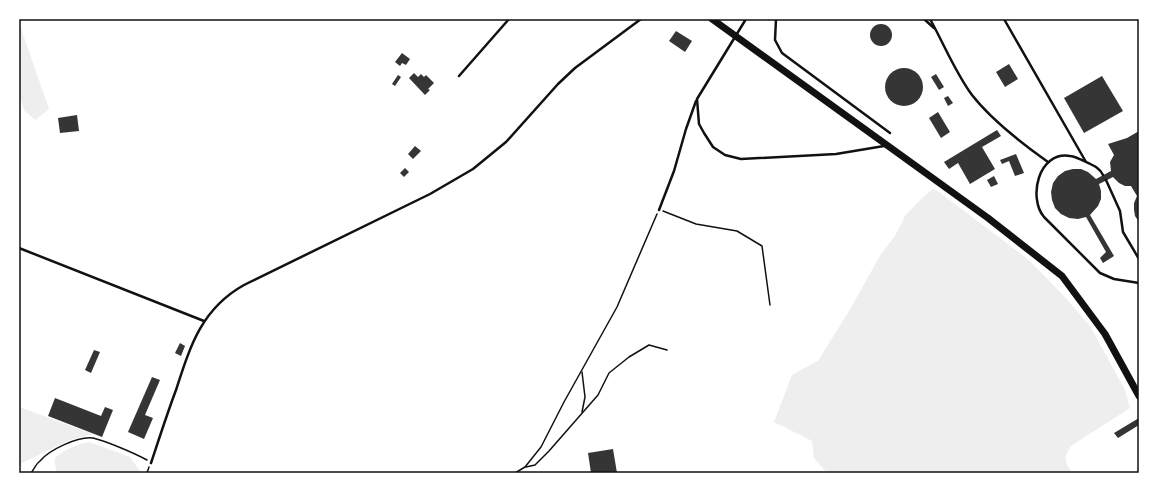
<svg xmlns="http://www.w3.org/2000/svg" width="1158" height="492" viewBox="0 0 1158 492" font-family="'Work Sans',sans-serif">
	<rect width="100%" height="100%" fill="#fff"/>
	<g fill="#eee">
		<path d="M19 23 49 109 35 120 24 110 19 93Z"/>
		<path d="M933 189 939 192 1029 260 1063 295 1090 326 1125 390 1130 408 1071 446C1063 459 1064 460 1072 473H827L814 458 812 441 774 422 792 375 818 361 849 311 881 254 895 236 905 216 921 199Z"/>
		<path d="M19 407 93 434 70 440 22 463 19 470Z"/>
		<path d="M89 442 130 457 141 473H57L55 464V458C65 449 76 445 89 442Z"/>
	</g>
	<g fill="#353535">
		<circle cx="881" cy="35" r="11"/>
		<path d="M676 31 692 41 685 52 669 41Z"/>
		<path d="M402 53 410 59 406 65 402 63 400 66 395 62Z"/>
		<path d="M1009 64 1018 79 1005 87 996 72Z"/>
		<circle cx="904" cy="87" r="19"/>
		<path d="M414 73 418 77 421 74 424 77 426 75 434 83 428 89 430 90 425 95 409 78Z"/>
		<path d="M936 74 944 87 939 90 931 77Z"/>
		<path d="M398 75 401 77 395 86 392 84Z"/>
		<path d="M1102 76 1123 111 1084 133 1064 98Z"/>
		<path d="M948 96 953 103 948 106 944 98Z"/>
		<path d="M938 112 950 132 941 138 929 118Z"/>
		<path d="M77 115 79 131 60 133 58 118Z"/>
		<path d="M997 130 1001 136 982 147 995 169 970 184 958 163 949 169 944 162Z"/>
		<path d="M1139 131V222L1135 216 1134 210V203L1137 196 1131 186H1125L1119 183 1113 177 1099 184 1101 191V199L1098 206 1090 215 1114 256 1103 263 1100 258 1106 252 1086 217 1078 219 1069 218 1061 214 1055 208 1052 200 1051 192 1053 183 1058 176 1065 171 1073 169H1081L1088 172 1096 179 1111 171 1110 162 1114 155 1108 144 1127 138Z"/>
		<path d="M415 146 421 151 413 159 408 154Z"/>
		<path d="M1016 154 1024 173 1015 176 1009 161 1002 164 1000 160Z"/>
		<path d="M405 168 409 172 404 177 400 173Z"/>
		<path d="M994 176 998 184 991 187 987 180Z"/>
		<path d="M180 343 185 346 181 356 175 353Z"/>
		<path d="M94 350 100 352 91 373 85 370Z"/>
		<path d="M152 377 160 380 145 415 153 418 144 439 128 432Z"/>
		<path d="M55 398 101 416 105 407 113 410 102 437 48 416Z"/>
		<path d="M1139 418V425L1118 438 1114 433Z"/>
		<path d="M613 449 617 473H591L588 453Z"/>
	</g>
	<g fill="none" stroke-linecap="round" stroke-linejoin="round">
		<g stroke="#111" stroke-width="1.5">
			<path d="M663 211 696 224 737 231 762 246 770 305"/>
			<path d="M582 372 585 397 582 412"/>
			<path d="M526 467 535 465 549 451 598 395 609 373 629 357 649 345 667 350"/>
			<path d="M31 473C34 469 36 464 40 461 49 450 78 436 93 438 106 441 134 453 147 460"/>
			<path d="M147 473 149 467"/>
			<path d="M515 473 525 467 541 447 564 402 617 307 657 214"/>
		</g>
		<g stroke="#111" stroke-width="2.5">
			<path d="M746 19 697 99 699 124 704 133 713 147 725 155 741 159 836 154 884 146"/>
			<path d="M776 19 775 40 782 53 890 133"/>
			<path d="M924 19 934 28"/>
			<path d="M930 19C944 44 955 72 972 95 990 118 1024 145 1048 162"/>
			<path d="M1004 19 1086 162"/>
			<path d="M459 76 509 19"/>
			<path d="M1103 175C1099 167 1092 165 1084 161 1079 159 1074 156 1070 156 1038 151 1028 198 1044 217L1100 273 1114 279 1139 283"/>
			<path d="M1106 180 1120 211 1123 232 1139 259"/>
			<path d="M659 210 674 171 686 129 696 101"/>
			<path d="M19 248 204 321"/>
			<path d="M151 463C159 439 167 414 176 390 190 347 201 309 244 285L430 194 473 169 506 142 558 84 575 68 641 19"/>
		</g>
		<path stroke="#111" stroke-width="7" d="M712 19 988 218 1062 276 1105 334 1139 396"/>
	</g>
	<rect width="1158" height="492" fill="none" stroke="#ffffff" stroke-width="40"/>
	<rect x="20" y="20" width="1118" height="452" fill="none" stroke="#111" stroke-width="1.5"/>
</svg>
